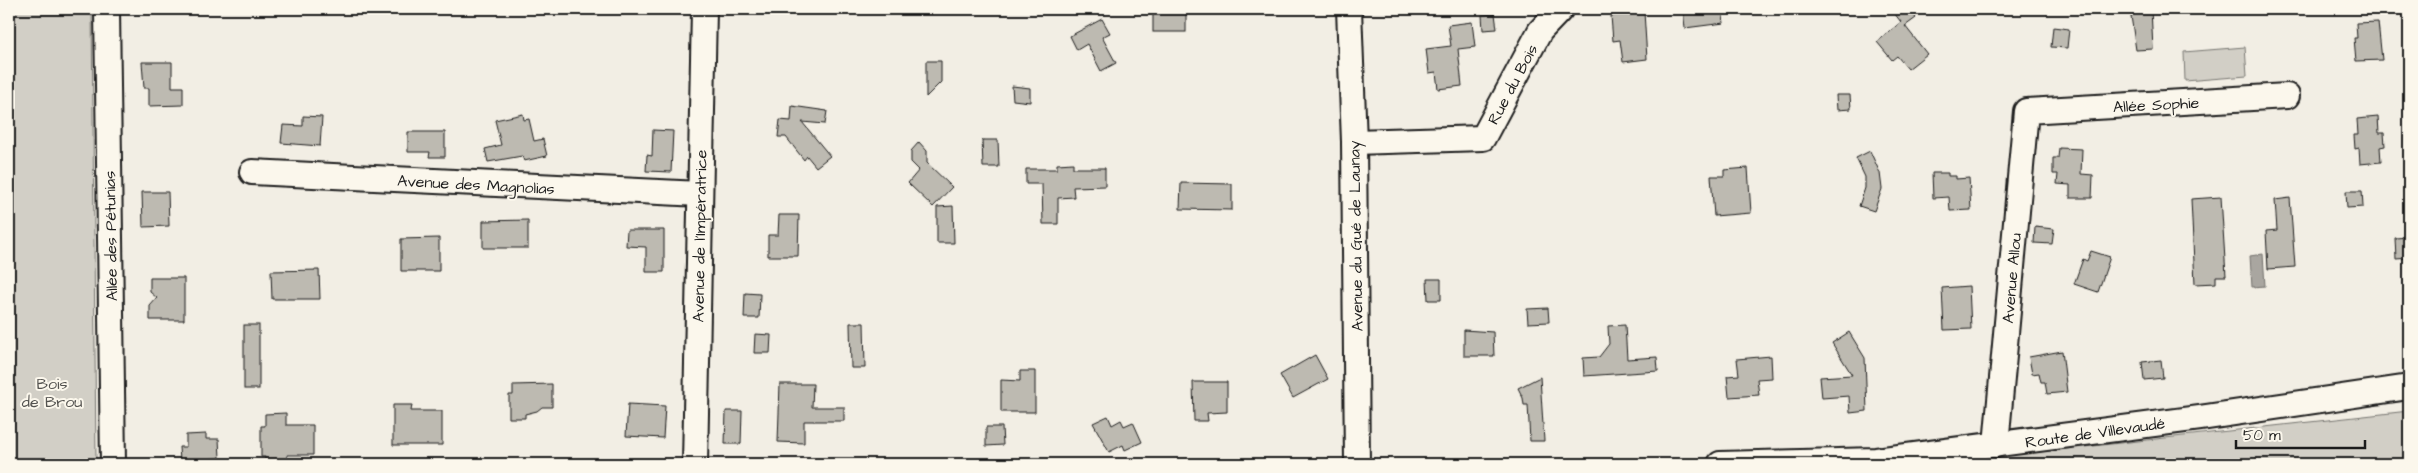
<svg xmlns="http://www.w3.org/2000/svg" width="2418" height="473" viewBox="0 0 2418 473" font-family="'Architects Daughter',sans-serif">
	<rect width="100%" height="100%" fill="#f2eee4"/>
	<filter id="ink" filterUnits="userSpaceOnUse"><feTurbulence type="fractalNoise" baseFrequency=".02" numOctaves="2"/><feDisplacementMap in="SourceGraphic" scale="10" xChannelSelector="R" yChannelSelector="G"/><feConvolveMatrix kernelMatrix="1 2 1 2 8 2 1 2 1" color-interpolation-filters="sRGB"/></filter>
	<g filter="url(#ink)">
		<g fill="#d2cfc6" stroke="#777671">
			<path d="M9 9H92L96 464H9Z"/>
			<path d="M2245 47 2247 76 2185 81 2184 52Z"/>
			<path d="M2409 411V464H1931Z"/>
		</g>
		<path fill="#a9a6a0" stroke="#716f6b" d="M2263 254 2265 286 2252 287 2250 256Z"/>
		<g fill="#bdbab1" stroke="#1c1c1c">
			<path d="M1683 9H1722L1724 23 1685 28Z"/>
			<path d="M1891 9H1909L1916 18 1905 26 1927 54 1908 69 1897 56 1892 60 1877 42 1901 22Z"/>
			<path d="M2130 9H2151L2153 49 2136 50Z"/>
			<rect x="1153" y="12" width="33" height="20"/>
			<path d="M1644 12 1647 59 1623 62 1620 40 1613 41 1611 16Z"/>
			<path d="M1495 14 1497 29 1483 30 1482 15Z"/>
			<path d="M1102 19 1110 33 1102 37 1116 63 1101 71 1087 44 1077 50 1070 36Z"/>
			<path d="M1472 22 1475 47 1458 49 1462 86 1438 89 1436 72 1429 73 1426 49 1451 46 1448 25Z"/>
			<path d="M2378 22 2382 60 2356 61 2354 38H2357L2356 23Z"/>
			<path d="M2053 27 2069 29 2067 48 2051 47Z"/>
			<path d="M926 61H941V82L926 97Z"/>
			<path d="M142 62H172V87H183V105L149 106V88H144Z"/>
			<path d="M1012 86 1030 88V102L1013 100Z"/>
			<path d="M1836 95H1850L1851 109 1837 110Z"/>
			<path d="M792 106 827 111 825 124 802 122 830 156 816 167 807 156 804 160 786 137H778L780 120 791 121Z"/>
			<path d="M523 114 524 120 529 119 534 141 543 139 547 156 524 161 522 156 488 162 485 149 501 145 495 120Z"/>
			<path d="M303 116 322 117 320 146 281 143 283 125 303 126Z"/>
			<path d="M2378 117 2379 133H2384L2385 146 2380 147 2381 162 2360 164 2359 148 2355 149 2354 135H2358L2357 119Z"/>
			<path d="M653 130 673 131 671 172 646 171 647 155 652 156Z"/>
			<path d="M408 132H445V157H429L430 152H408Z"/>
			<path d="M982 140H998L999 167H983Z"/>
			<path d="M919 142 927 151V163L952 187 933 207 908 183 919 170 911 162V151Z"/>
			<path d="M2059 148 2082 149 2081 174 2093 175 2092 198H2070V185L2057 184 2058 174H2053V158H2058Z"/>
			<path d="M1870 151 1880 173 1882 189 1874 211 1859 206 1865 188V177L1856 158Z"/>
			<path d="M1073 163V168H1105V186L1073 187 1074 197 1058 198V224H1043L1042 184H1026V169H1057V164Z"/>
			<path d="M1748 168 1751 213 1714 216 1711 176H1724V170Z"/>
			<path d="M1932 173H1948V176H1956V179L1969 178 1971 210 1950 211 1949 197 1933 198Z"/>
			<path d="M1181 183 1232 184V210L1180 209Z"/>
			<path d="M2346 191H2362L2363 207 2347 208Z"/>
			<path d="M142 192H168L169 226 143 227Z"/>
			<path d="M2221 197 2226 276H2216V283L2195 284 2191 199Z"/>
			<path d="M2290 198 2295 267 2268 269 2266 231 2277 230 2275 200Z"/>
			<path d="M953 206 954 243H937V207Z"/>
			<path d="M779 215H799L798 256H768V235H778Z"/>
			<path d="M528 220V248H483V221Z"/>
			<path d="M2035 227 2054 229 2052 244 2034 243Z"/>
			<path d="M627 230H664V272H646V247L626 246Z"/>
			<path d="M2409 237V258L2396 259 2395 238Z"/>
			<path d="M439 238V271H401V239Z"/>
			<path d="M2091 251 2110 257 2098 292 2074 284 2083 259 2087 261Z"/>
			<path d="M319 270 320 299H272L271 271Z"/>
			<path d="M150 278H184V320H150V306L157 298 150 292Z"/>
			<path d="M1427 279H1441V300H1428Z"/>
			<path d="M1969 286 1971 329 1944 330 1942 288Z"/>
			<path d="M745 293 760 294 759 318H744Z"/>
			<path d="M1548 308 1549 322 1528 323 1527 309Z"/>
			<path d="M850 323H864L865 368H851Z"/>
			<rect x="244" y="325" width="15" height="64"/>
			<path d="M1625 325 1627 359 1657 357 1658 371 1584 376 1583 358 1599 357 1609 344 1608 326Z"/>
			<path d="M1464 330 1493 332 1494 356H1464Z"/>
			<path d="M1849 332 1865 358 1867 411 1850 413 1849 396 1822 398 1820 377 1852 375 1832 343Z"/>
			<path d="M755 334 771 335 770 353H754Z"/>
			<path d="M2062 351 2067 392 2047 394 2045 382H2041L2039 373 2032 374 2029 357Z"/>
			<path d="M1315 355 1328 379 1293 398 1280 375Z"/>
			<path d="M1771 356 1772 378 1757 379 1759 395 1729 397 1727 376 1739 375 1737 359Z"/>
			<path d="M2161 360 2163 378 2144 380 2142 362Z"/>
			<path d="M1020 371H1035V412H1001V380L1020 381Z"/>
			<path d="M1540 377 1544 441H1530L1528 405H1524L1523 398 1518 388Z"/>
			<path d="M1193 382H1227V412L1207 413 1208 421H1194Z"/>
			<path d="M552 384V407H542L537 411 525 414V418H509V395H513V385Z"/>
			<path d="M780 384H813L812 407H844V421H804V443L778 442Z"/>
			<path d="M628 404 665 406 663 438 626 436Z"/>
			<path d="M393 405H412L411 411H442V445H393Z"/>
			<path d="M726 411H742L741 444H725Z"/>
			<path d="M286 413V425H313V455H287L288 464H265V457H261V426H265V414Z"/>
			<path d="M1108 416 1112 425 1121 420 1124 426 1133 422 1142 442 1125 450 1123 445 1109 452 1093 423Z"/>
			<path d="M986 427H1002L1003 445 986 446Z"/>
			<path d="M206 434V439H219L220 458 198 459V464H184V461H180L179 447H186V435Z"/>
		</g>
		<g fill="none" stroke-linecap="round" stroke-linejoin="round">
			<g stroke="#1c1c1c" stroke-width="28">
				<g id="minor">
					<path d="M107 9 113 464"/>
					<path d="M1349 9 1354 142 1357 464"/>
					<path d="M1354 142 1483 138 1540 31 1561 9"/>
					<path d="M252 172 700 194"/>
					<path d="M1996 445 2026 111 2287 96"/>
					<path d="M695 464 704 9"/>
					<path d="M1720 464 1876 460 2200 418 2409 387"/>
				</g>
			</g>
			<use href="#minor" stroke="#fbf7ec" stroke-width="24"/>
		</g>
	</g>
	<g text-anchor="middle" stroke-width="4" stroke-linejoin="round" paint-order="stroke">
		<g font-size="16" fill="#1c1c1c" stroke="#fbf7ec">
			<text transform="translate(1512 84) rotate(-62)" y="6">Rue du Bois</text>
			<text transform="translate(2156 104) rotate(-3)" y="6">Allée Sophie</text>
			<text transform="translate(476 184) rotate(3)" y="6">Avenue des Magnolias</text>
			<text transform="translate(110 236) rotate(-91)" y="6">Allée des Pétunias</text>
			<text transform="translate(699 236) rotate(-89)" y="6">Avenue de l'Impératrice</text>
			<text transform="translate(1355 236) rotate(-91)" y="6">Avenue du Gué de Launay</text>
			<text transform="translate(2011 278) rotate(-85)" y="6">Avenue Allou</text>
			<text transform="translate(2095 432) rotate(-8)" y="6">Route de Villevaudé</text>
		</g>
		<g font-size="16" fill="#53524f" stroke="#fbf7ec">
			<text x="52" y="389">Bois<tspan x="52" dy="18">de Brou</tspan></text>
		</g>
	</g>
	<rect width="2418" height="473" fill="none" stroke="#fbf7ec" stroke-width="30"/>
	<rect x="15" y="15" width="2388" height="443" fill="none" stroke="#1c1c1c" stroke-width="2" filter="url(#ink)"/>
	<path d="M2236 440v8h129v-8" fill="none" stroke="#1c1c1c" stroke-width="2.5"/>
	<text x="2243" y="440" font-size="15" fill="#1c1c1c" stroke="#fbf7ec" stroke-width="4" paint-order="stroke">50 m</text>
</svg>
